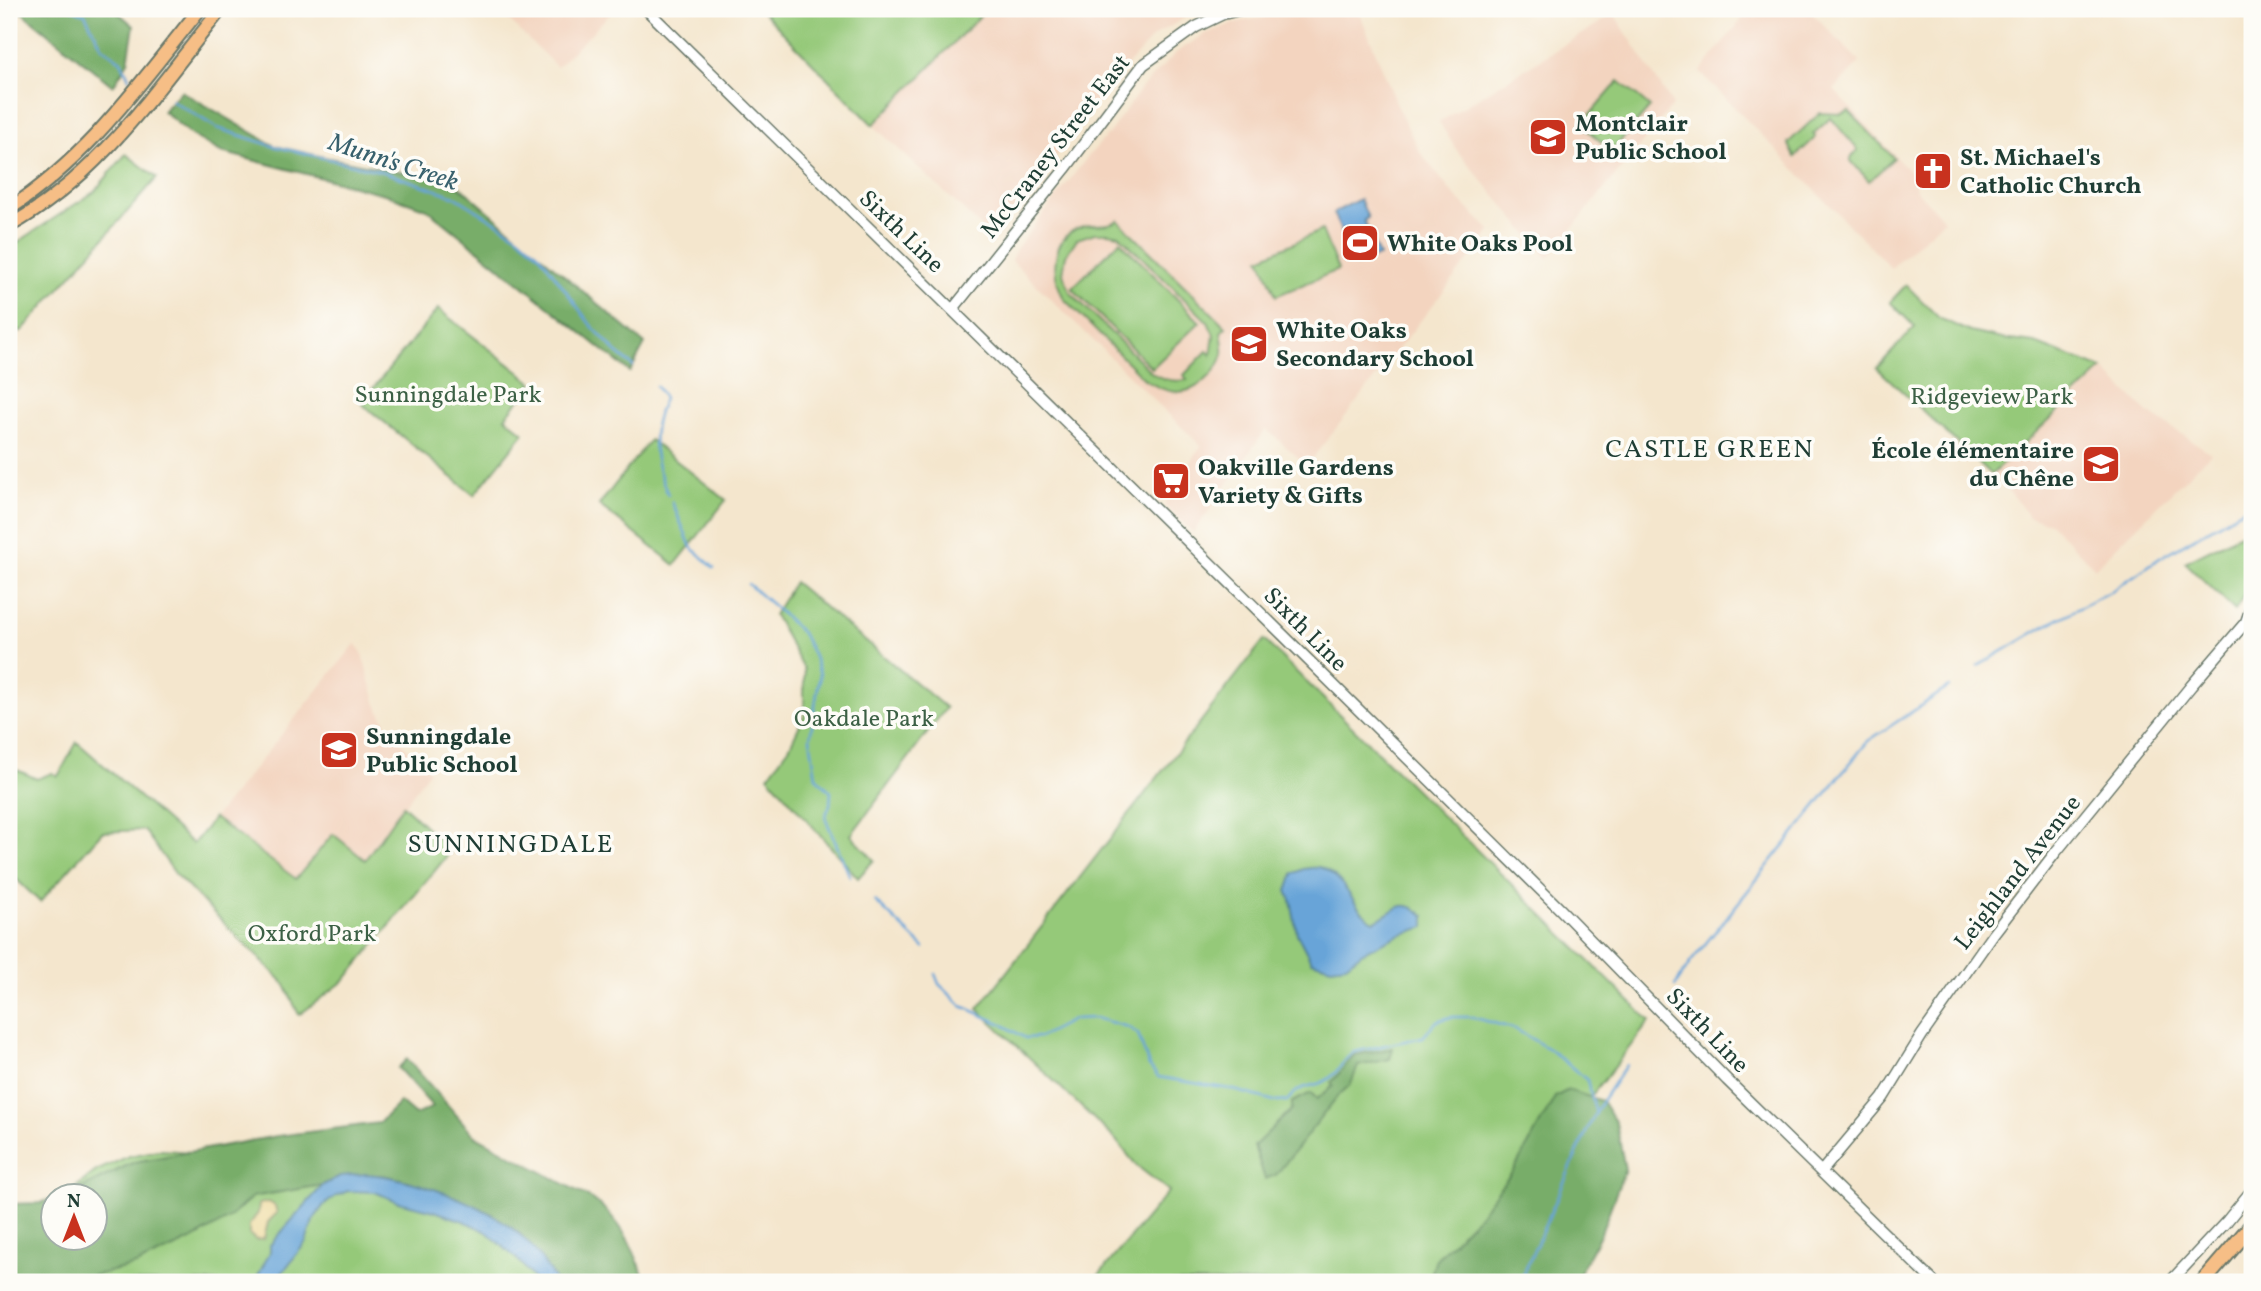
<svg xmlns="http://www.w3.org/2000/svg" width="2261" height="1291" viewBox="0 0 2261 1291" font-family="Vollkorn,serif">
	<rect width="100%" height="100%" fill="#fdfcf7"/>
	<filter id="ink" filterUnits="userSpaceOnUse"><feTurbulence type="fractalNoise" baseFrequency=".0143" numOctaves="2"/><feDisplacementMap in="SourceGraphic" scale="14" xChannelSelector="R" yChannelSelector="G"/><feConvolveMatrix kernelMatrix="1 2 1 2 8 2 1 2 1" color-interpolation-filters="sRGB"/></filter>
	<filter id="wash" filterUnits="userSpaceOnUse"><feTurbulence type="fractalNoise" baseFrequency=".00686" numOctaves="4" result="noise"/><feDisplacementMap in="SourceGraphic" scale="28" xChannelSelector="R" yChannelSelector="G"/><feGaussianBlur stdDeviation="1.57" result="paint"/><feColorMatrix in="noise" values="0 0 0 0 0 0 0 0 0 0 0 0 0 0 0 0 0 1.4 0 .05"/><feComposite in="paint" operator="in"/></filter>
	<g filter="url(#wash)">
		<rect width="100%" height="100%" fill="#f4e6cd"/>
		<g fill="#f3d4bf">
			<path d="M497 9H615L557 67Z"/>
			<path d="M987 9H1200L1154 36 1122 71 993 238 873 125Z"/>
			<path d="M1311 9H1358L1400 112 1419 151 1453 194 1491 231 1307 465 1266 429 1193 533 1164 505 1201 446 1011 260 1016 249 1086 159 1110 132 1143 86 1177 52 1205 34 1237 22Z"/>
			<path d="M1750 9H1808L1860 62 1834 90 1913 175 1916 190 1944 220 1891 268 1700 72Z"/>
			<path d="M1614 14 1673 105 1548 258 1458 152 1439 122Z"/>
			<path d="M2103 369 2147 412 2211 453 2095 568 2050 523 2028 517 2017 500 1991 475Z"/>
			<path d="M356 643 362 653 377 705 389 730 429 771 365 860 297 879 214 818Z"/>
		</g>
		<g fill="#95c979" stroke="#5a8356" stroke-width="2" fill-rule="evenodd">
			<path d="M760 9H987L873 125Z"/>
			<path d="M1619 81 1650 107 1612 151 1581 125Z"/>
			<path d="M1849 111 1894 158 1869 181 1851 161V158L1858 150 1831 118 1813 134 1816 137 1795 157 1788 143 1820 113 1841 114Z"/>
			<path d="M126 154 157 178 20 333 9 321V248L94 192Z"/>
			<path d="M1118 220 1226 327 1221 332C1222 338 1224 347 1223 354 1218 373 1197 392 1178 392 1166 392 1156 386 1146 381L1064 299C1051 274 1050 239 1080 227 1092 222 1109 228 1118 220ZM1095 233H1108L1119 235 1208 322 1214 335 1211 355 1207 351 1184 375 1187 380C1173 382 1164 380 1152 373L1070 292 1063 273 1066 255 1077 239Z"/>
			<path d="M1322 230 1338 270 1276 296 1260 258Z"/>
			<path d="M1120 241 1200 322 1152 368 1072 288Z"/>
			<path d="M1906 285 1939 318 1970 332 2002 339 2035 343 2103 369 1991 475 1877 368 1915 327 1890 302Z"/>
			<path d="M438 309 533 383 505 417 524 433 474 495 361 403Z"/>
			<path d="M650 440 726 500 675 565 599 505Z"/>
			<path d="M2252 528C2252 557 2252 585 2235 611L2185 562Z"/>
			<path d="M794 582 946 708 851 835 874 860 858 878 768 776 789 748 804 716V669L774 615Z"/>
			<path d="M1264 640 1650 1021 1519 1188 1449 1282H1093L1169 1191 1137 1166 1115 1139 978 1009Z"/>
			<path d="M77 742 193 844 214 818 296 879 333 834 365 860 403 805 451 851 345 980 299 1015 284 983 177 876 144 830 102 832 40 902 9 872V777L17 770 37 779 52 773 58 776Z"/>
			<path d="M160 1150 229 1154 608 1218 640 1265 643 1282H9V1218L52 1238H94V1196H65L96 1171 129 1156Z"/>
		</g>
		<g fill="#78ad69" stroke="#4c754e" stroke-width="2">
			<path d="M15 9H114L134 26 128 62 113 86 19 10Z"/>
			<path d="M181 91 275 146 319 156 428 177 459 186 645 344 630 372 427 209 388 195 221 152 191 135 163 111Z"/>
			<path d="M1393 1048 1390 1059 1358 1066 1351 1084 1337 1097 1276 1175 1265 1179 1254 1146 1292 1109V1102L1311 1093 1317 1099 1333 1086 1331 1083 1354 1055Z"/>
			<path d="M407 1059 474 1135 594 1200C624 1223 633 1248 646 1282H556L541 1259 521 1235 492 1214 447 1195 408 1181 383 1175 340 1176 323 1185 252 1197 229 1218 193 1239 136 1265 81 1279 44 1278 9 1280V1204L41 1203 52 1198V1238H94V1196H58L82 1188 134 1162 277 1136 379 1123 400 1102 415 1115 433 1107 398 1068Z"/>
			<path d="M1568 1090 1602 1101 1616 1123 1625 1169 1601 1233 1574 1282H1429L1436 1259 1478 1216 1514 1170 1555 1097Z"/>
		</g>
		<path fill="#eeda9e" stroke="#868c69" stroke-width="2" d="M269 1202 275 1206 277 1213 268 1222 264 1239 256 1240 249 1234V1225L258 1213 259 1204Z"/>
		<g fill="#67a4d8" stroke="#437086" stroke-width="2">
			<path d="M1360 199 1368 218 1364 220 1379 256 1356 265 1333 213Z"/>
			<path d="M1319 867C1348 877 1351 909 1374 921 1395 913 1400 894 1425 916V927L1399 935 1363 952 1346 965 1331 967 1311 961 1297 934 1291 900 1287 891 1293 874 1303 869Z"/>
			<path d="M366 1174C409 1177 478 1201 512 1228 531 1242 544 1262 556 1282H536L520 1262 487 1232 464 1221 431 1210 398 1202 375 1192 348 1191 336 1196 323 1206 313 1221 306 1242 275 1282H255L270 1252V1245L323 1185 340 1176Z"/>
		</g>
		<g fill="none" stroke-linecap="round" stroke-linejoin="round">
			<g stroke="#67a4d8" stroke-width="2.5">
				<path d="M72 9 85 14 102 47 121 61 129 78"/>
				<path d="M171 100 217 128 273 146 384 172 454 196 518 236 540 255 590 324 615 351 633 366"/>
				<path d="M656 386 664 398C648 434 653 460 668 495"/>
				<path d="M672 502 691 547 714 568"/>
				<path d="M748 584 778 610 802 633 813 654 820 674 810 738 816 777 831 792 830 805 825 817 850 877"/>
				<path d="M1978 666 2045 626 2110 592 2160 558 2252 504"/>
				<path d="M875 901 924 948"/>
				<path d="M935 974 939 984 962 1006 1002 1024 1025 1038 1040 1037 1074 1019 1095 1018 1128 1027 1138 1034 1149 1066 1158 1077 1230 1089 1278 1102 1287 1101C1303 1080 1316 1090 1331 1077 1340 1069 1344 1059 1354 1052L1423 1037 1437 1021 1451 1017H1472L1515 1029 1552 1051 1587 1080 1596 1113"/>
				<path d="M1675 986 1690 963 1868 741 1949 687"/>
				<path d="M1520 1282 1588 1128 1602 1101 1626 1065"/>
			</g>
		</g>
	</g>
	<g filter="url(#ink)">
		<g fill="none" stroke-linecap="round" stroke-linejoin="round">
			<g stroke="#6a786a" stroke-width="13">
				<g id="minor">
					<path d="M646 9 1281 633 1561 910 1727 1080 1934 1282"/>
					<path d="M953 309 1065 169 1143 65 1196 27 1223 14 1243 9"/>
					<path d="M1822 1171 1883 1098 1922 1035 1993 934 2055 853 2191 686 2246 622 2252 605"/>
					<path d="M2170 1282 2227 1221 2252 1190"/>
				</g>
			</g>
			<g stroke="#6a786a" stroke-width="16">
				<g id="major">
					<path d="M9 209C90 156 140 83 200 9"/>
					<path d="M9 226C99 177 158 87 221 9"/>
				</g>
			</g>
			<g stroke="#6a786a" stroke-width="18">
				<path id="highway" d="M2203 1282 2252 1225"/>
			</g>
			<use href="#minor" stroke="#fff" stroke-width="10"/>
			<use href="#major" stroke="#f6be86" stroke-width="12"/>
			<use href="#highway" stroke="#f6be86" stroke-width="14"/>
		</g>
	</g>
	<defs>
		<g id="school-square" transform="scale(2.0125)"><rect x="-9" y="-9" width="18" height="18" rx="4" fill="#c8321e" stroke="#fdfcf7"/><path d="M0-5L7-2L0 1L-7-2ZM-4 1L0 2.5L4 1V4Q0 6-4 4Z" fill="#fff"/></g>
		<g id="church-square" transform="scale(2.0125)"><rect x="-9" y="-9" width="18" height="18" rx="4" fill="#c8321e" stroke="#fdfcf7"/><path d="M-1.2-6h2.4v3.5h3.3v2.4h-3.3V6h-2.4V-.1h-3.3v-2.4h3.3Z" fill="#fff"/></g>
		<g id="stadium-square" transform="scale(2.0125)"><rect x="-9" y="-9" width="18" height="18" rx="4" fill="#c8321e" stroke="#fdfcf7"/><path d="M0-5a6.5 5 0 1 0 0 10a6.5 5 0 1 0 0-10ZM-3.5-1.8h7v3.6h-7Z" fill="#fff"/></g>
		<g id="supermarket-square" transform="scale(2.0125)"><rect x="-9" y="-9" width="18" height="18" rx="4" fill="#c8321e" stroke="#fdfcf7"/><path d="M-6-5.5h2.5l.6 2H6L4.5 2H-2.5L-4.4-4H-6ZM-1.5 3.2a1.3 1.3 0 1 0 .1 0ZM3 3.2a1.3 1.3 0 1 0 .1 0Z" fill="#fff"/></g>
	</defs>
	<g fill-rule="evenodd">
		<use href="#school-square" x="1548" y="137"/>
		<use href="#church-square" x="1933" y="171"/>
		<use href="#stadium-square" x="1360" y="243"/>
		<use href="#school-square" x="1249" y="344"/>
		<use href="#school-square" x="2101" y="464"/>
		<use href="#supermarket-square" x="1171" y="481"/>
		<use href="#school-square" x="339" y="750"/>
	</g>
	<g text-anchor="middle" stroke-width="7" stroke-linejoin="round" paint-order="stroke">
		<g font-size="24" font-weight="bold" fill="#1f3d34" stroke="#fdfcf7" text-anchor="start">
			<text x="1575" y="131">Montclair<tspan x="1575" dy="28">Public School</tspan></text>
			<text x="1960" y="165">St. Michael's<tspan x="1960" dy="28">Catholic Church</tspan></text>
			<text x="1387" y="251">White Oaks Pool</text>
			<text x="1276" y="338">White Oaks<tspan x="1276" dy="28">Secondary School</tspan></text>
			<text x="2074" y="458" text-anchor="end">École élémentaire<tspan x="2074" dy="28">du Chêne</tspan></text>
			<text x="1198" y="475">Oakville Gardens<tspan x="1198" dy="28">Variety &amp; Gifts</tspan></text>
			<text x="366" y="744">Sunningdale<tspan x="366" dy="28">Public School</tspan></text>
		</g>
		<g font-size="24" fill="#1f3d34" stroke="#fdfcf7">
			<text transform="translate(1055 146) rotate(-52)" y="8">McCraney Street East</text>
			<text transform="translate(902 231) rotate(44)" y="8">Sixth Line</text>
			<text transform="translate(1306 629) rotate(45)" y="8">Sixth Line</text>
			<text transform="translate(2017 872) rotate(-52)" y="8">Leighland Avenue</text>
			<text transform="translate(1708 1030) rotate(46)" y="8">Sixth Line</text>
		</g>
		<g font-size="24" fill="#3c6045" stroke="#fdfcf7">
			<text x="448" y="402">Sunningdale Park</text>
			<text x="1992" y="404">Ridgeview Park</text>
			<text x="864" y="726">Oakdale Park</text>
			<text x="312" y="941">Oxford Park</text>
		</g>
		<g font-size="26" font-style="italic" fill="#38616d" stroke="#fdfcf7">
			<text transform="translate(394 161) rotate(18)" y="9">Munn's Creek</text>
		</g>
		<g font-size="26" letter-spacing="2" fill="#1f3d34" stroke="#fdfcf7">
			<text x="1710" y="457">CASTLE GREEN</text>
			<text x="511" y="852">SUNNINGDALE</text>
		</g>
	</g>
	<rect width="2261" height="1291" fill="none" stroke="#fdfcf7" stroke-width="35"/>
	<g transform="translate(74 1217)"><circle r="33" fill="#fdfcf7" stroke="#a4b0a9" stroke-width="2"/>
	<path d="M0-5L12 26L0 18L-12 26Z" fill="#c8321e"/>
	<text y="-10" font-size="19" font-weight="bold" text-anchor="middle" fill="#1f3d34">N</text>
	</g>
</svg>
